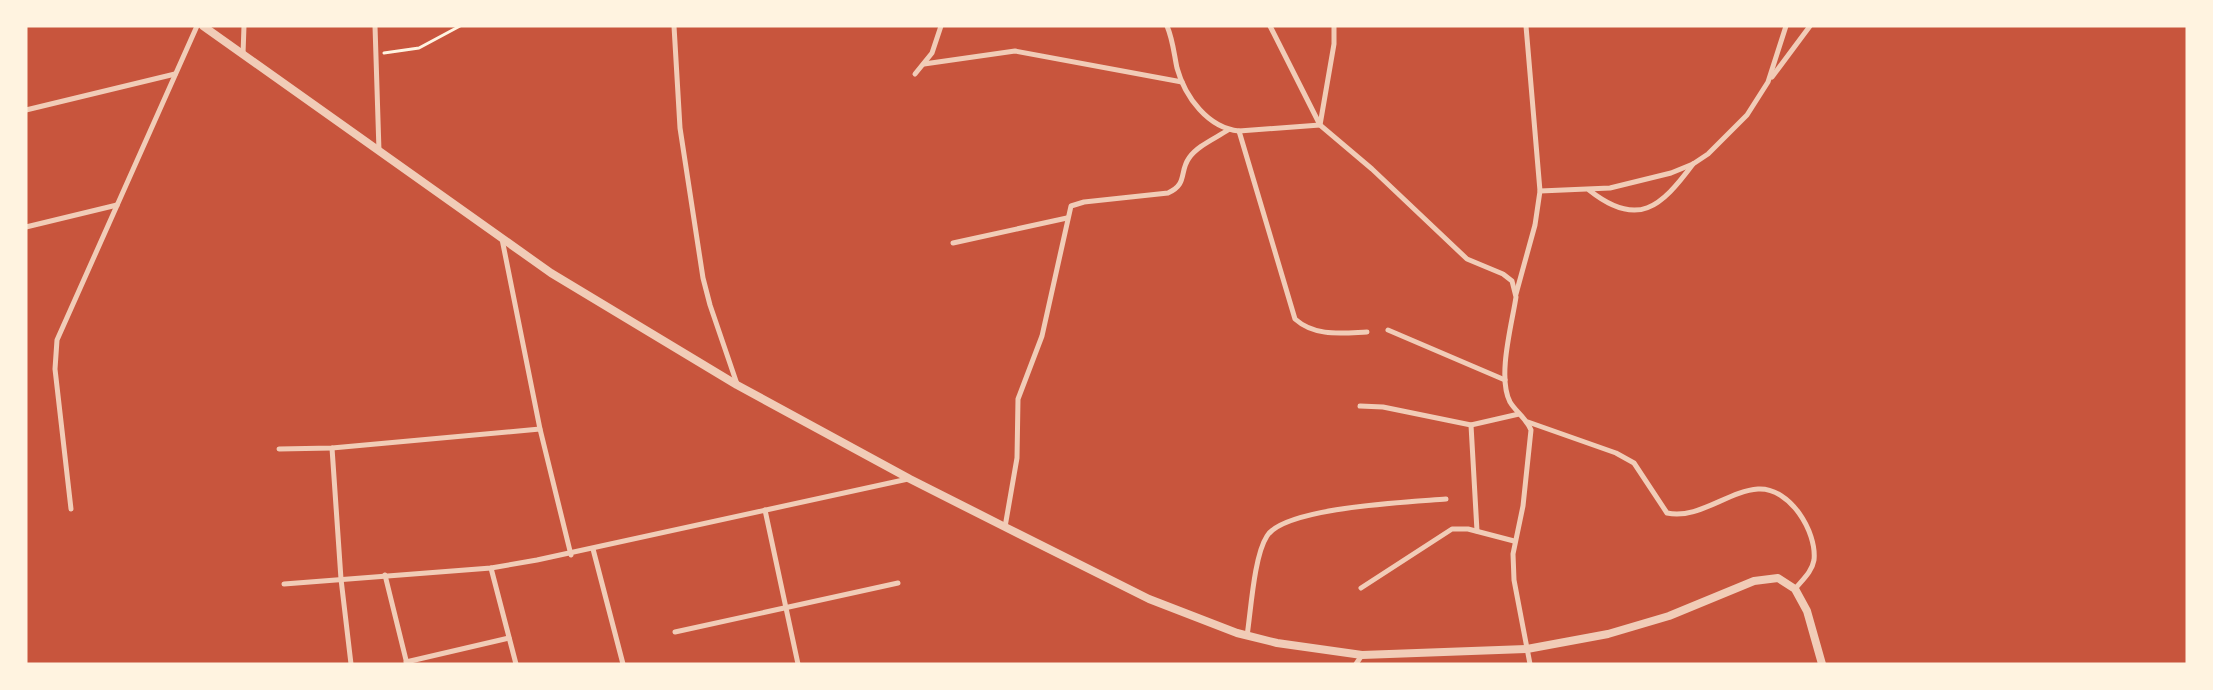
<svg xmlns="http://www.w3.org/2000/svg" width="2213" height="690" viewBox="0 0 2213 690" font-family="Lato,sans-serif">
	<rect width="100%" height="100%" fill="#c8553d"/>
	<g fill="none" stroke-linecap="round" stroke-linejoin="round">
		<path stroke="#fff3e0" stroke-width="3" d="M384 53 419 48 460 26"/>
		<g stroke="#f1ccb7" stroke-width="5">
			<path d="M375 26 379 151"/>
			<path d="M674 26 680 128 703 278 710 305 737 384"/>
			<path d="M1167 26C1173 40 1174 54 1177 68 1185 97 1208 128 1239 131L1320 125 1334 44V26"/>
			<path d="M1270 26 1320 125 1372 169 1467 259 1503 274 1512 281 1516 297C1512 324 1497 377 1510 402 1516 412 1526 418 1531 430L1523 506 1513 554 1514 580 1530 664"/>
			<path d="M243 54 244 26"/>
			<path d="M924 64 1015 51 1182 82"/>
			<path d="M915 74 932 53 941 26"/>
			<path d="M1772 77 1810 26"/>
			<path d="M26 110 175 74"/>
			<path d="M1239 131 1295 319C1315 337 1342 333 1367 332"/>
			<path d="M1589 190C1638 229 1661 207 1693 164"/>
			<path d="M1540 191 1610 188 1671 173 1693 164 1708 154 1747 115 1768 82 1786 26"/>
			<path d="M26 227 117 205"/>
			<path d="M502 239 540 429 571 555"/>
			<path d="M953 243 1067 218"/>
			<path d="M1516 294 1535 225 1540 191 1526 26"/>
			<path d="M1388 330 1505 380"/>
			<path d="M1360 406 1383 407 1471 425 1519 414"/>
			<path d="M1528 422 1616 453 1634 463 1667 513C1698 520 1728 491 1758 489 1790 487 1817 532 1814 560 1812 572 1802 580 1795 589"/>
			<path d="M1471 425 1477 531"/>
			<path d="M332 448 341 579 351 664"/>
			<path d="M279 449 332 448 540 429"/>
			<path d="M71 509 55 369 57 340 197 26"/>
			<path d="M765 510 798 664"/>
			<path d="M1005 527 1017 458 1018 399 1042 336 1071 206 1084 202 1168 193C1188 184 1179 172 1189 158 1197 146 1216 138 1228 130"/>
			<path d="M593 549 623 664"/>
			<path d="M491 568 516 664"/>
			<path d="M385 575 407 664"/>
			<path d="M284 584 491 568 537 560 908 479"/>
			<path d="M1361 588 1452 529H1468L1514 541"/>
			<path d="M675 632 898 583"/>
			<path d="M1247 636C1251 610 1254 556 1267 536 1285 507 1411 502 1446 499"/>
			<path d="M406 662 509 638"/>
			<path d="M1356 664 1362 655"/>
		</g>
		<path stroke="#f1ccb7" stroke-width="8" d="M203 26 551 273 737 385 910 479 1005 527 1149 599 1237 633 1277 643 1362 655 1527 649 1608 634 1669 616 1754 581 1778 578 1795 589 1807 611 1822 664"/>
	</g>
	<rect width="2213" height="690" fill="none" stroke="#fff3e0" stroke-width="55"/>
</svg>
